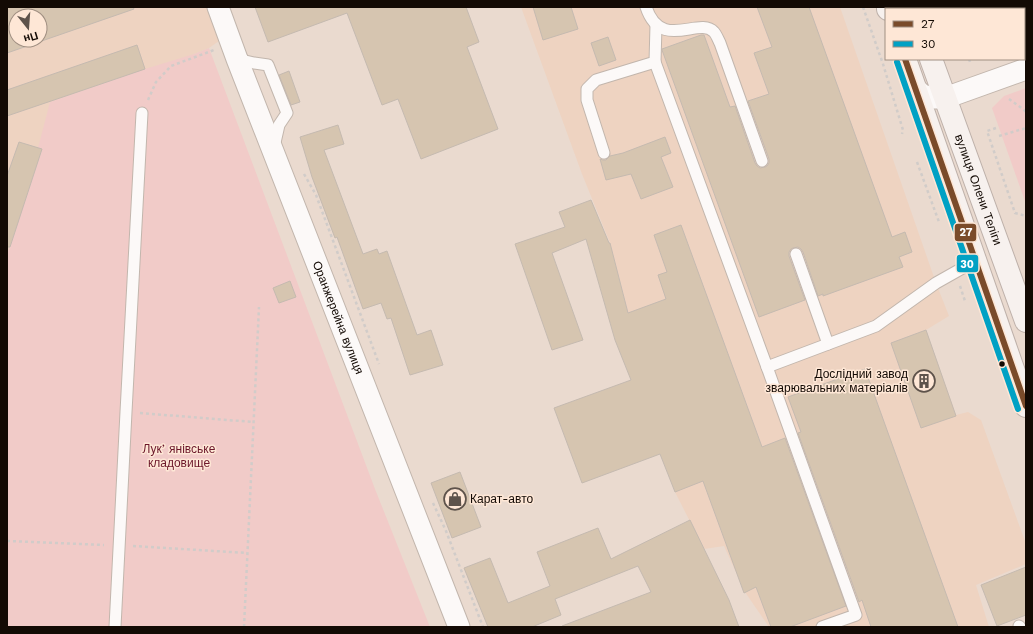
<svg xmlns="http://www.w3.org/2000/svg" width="1033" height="634" viewBox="0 0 1033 634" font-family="'Work Sans',sans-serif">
	<rect width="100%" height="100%" fill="#eadacf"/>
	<g fill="#eed3c1" fill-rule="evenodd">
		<path d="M7 7H207L219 41 209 48 194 54 39 148 42 149 7 255ZM16 16H40V40H16Z"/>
		<path d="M521 7H840L936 283 949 316 926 330 956 415 968 412 981 420 1026 544V564L976 585 989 627H795L794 626 792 627H769L745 592 724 546 704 549 675 492 610 243 582 174Z"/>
		<path d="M961 7H1026V32H1024V9H962Z"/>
	</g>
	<g fill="#f1cbc8">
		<path d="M209 48 375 489 430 627H7V255L42 150 38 148 50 102 145 69 194 54Z"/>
		<path d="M1026 88V204L992 108 1004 96Z"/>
	</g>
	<g fill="#d6c5b0" stroke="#c5bab0" fill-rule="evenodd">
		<path d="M7 7H133L134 9 7 53ZM16 16H40V40H16Z"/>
		<path d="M255 7H466L479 42 467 47 498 129 421 159 398 99 382 105 347 13 268 42Z"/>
		<path d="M533 7H571L578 29 543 40Z"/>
		<path d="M757 7H809L892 237 905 232 912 252 899 257 903 267 823 296V294L818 296 803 252 801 249 798 247 793 248 791 249 789 252V256L805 300 759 317 662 50V49L701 35H704L730 107 735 106 755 163 757 166 760 168 765 167 767 166 769 163V159L748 101 769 94 754 53 772 47Z"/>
		<path d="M608 37 616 60 599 66 591 43Z"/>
		<path d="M137 45 145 69 7 116V90Z"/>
		<path d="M289 71 300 102 291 105 279 75Z"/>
		<path d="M338 125 344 144 324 150 363 254 377 249 379 254 387 251 417 335 431 330 443 365 410 375 391 318 387 319 381 303 363 309 337 237 335 238 312 177 300 137Z"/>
		<path d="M665 137 671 153 661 157 673 187 641 199 631 174 606 180 600 159 603 160H606L610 156 623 153Z"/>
		<path d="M19 142 42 149 10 247H7V176Z"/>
		<path d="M591 200 609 243H610L628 313 666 299 658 275 667 272 654 235 681 225 762 447 785 438 846 606 790 627H771L756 587 744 593 703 481 675 492 660 454 582 483 554 408 631 380 615 340 586 239 552 253 583 340 552 350 515 244 565 227 559 212Z"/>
		<path d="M290 281 296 297 279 303 273 288Z"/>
		<path d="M926 330 956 416 921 428 891 343Z"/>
		<path d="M865 369 958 627H871L862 600 859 602 798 433 801 432 788 397Z"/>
		<path d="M460 472 481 527 452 538 431 483Z"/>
		<path d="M690 520 729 600 739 627H562V626L651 592 638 566 555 599 561 615 532 627H488L464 568 490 558 508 603 550 586 537 552 598 528 611 559Z"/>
		<path d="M1026 567V615L997 626 981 585Z"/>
	</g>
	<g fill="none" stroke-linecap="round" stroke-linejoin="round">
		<g stroke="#c2b6ad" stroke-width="13">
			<g id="lane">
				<path d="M646 7C661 52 699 16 714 32 716 34 718 39 720 43L762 161"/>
				<path d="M237 59 254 63 268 65 287 113 279 125 274 147"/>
				<path d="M655 62 767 367 856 615 822 627"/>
				<path d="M604 153 587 100V89L596 80 655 62 656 25"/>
				<path d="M796 254 828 344"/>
				<path d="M767 367 876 326 936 283 975 261"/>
				<path d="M1019 626 1020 627"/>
				<path d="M115 627 126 412 142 113"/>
			</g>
		</g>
		<g stroke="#c2b6ad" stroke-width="23">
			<g id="street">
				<path id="s1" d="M218 7 237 59 459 627"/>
				<path d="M915 88 922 95 935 98H945L1026 69"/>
			</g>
		</g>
		<g stroke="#beb1aa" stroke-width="24">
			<g id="primary">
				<path d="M888 7V9"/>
				<path d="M913 7V9"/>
				<path d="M905 59 1026 406"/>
				<path id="s2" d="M931 59 1026 321"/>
			</g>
		</g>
		<g stroke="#d1ccc9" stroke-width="2.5" stroke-dasharray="3 3" stroke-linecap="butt">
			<path d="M863 7 883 64 903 130 902 134"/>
			<path d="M953 7V9"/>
			<path d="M969 59 970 62"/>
			<path d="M1009 99 1023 109 1026 112"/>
			<path d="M148 100 156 82 171 66 214 50"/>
			<path d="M996 128 987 131 1015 213 1026 216"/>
			<path d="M999 136 1026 128"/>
			<path d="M917 162 939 222"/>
			<path d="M304 174 316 195 379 364"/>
			<path d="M960 286 965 301"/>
			<path d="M140 413 253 422"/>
			<path d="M433 503 446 531 483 627"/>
			<path d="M7 541 104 545"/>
			<path d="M133 546 247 553"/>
			<path d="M244 627 259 307"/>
		</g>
		<use href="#lane" stroke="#fcf9f8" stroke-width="11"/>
		<use href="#street" stroke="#fcf9f8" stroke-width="21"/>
		<use href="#primary" stroke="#f7f1ee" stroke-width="22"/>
		<g stroke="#fee7d6" stroke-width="9">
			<path id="bus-1" d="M905 59 1026 406"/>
		</g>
		<g stroke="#fee7d6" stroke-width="9">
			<path id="bus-2" d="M897 62 1018 409"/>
		</g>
		<use href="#bus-1" stroke="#7a4b2a" stroke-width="6"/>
		<use href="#bus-2" stroke="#01a1c4" stroke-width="6"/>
	</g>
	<defs>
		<g id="building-ring" transform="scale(1.15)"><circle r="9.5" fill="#fee7d6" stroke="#5e534b" stroke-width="1.5"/><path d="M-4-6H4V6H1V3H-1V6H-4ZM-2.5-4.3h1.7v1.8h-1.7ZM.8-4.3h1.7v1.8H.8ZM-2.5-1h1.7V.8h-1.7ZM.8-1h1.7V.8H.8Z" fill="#5e534b"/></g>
		<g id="shop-ring" transform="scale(1.15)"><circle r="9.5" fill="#fee7d6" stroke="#5e534b" stroke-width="1.5"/><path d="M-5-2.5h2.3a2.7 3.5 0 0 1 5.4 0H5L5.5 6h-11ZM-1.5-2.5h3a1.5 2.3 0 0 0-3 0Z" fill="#5e534b"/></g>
	</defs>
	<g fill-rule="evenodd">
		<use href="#building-ring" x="924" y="381"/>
		<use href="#shop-ring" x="455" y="499"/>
	</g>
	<circle fill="#130a04" stroke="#fee7d6" stroke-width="1.5" cx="1002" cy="364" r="3.5"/>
	<g text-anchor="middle" stroke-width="3" stroke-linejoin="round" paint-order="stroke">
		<g font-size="12" fill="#130a04" stroke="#fee7d6">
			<text dy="4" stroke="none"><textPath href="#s2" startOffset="139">вулиця Олени Теліги</textPath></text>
			<text dy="4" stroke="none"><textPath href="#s1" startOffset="333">Оранжерейна вулиця</textPath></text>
		</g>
		<g font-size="12" fill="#130a04" stroke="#fee7d6" text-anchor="end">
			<text x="908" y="378">Дослідний завод<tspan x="908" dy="14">зварювальних матеріалів</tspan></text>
			<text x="470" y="503" text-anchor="start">Карат-авто</text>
		</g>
		<g font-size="12" fill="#6c172a" stroke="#fee7d6">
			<text x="179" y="453">Лукʼянівське<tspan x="179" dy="14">кладовище</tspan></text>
		</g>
	</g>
	<g stroke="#fee7d6" stroke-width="1.5">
		<rect x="954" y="223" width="23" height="19" rx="4" fill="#7a4b2a"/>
		<rect x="956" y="254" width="23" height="19" rx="4" fill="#01a1c4"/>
	</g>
	<g font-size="11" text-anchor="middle" font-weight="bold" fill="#fff">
		<text x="966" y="236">27</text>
		<text x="967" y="268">30</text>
	</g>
	<rect width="1033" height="634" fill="none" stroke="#130a04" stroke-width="16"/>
	<rect x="885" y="8" width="140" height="52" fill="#fee7d6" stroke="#a08f82"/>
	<rect x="893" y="21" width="20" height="6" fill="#7a4b2a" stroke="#a08f82"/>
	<text x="921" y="28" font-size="12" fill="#130a04">27</text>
	<rect x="893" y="41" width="20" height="6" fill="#01a1c4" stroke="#a08f82"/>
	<text x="921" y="48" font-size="12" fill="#130a04">30</text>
	<g transform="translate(28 28) rotate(163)"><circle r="19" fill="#fee7d6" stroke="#a08f82"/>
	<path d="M0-3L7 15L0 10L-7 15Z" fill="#5e534b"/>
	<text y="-6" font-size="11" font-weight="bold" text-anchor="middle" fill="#130a04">Пн</text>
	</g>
</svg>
